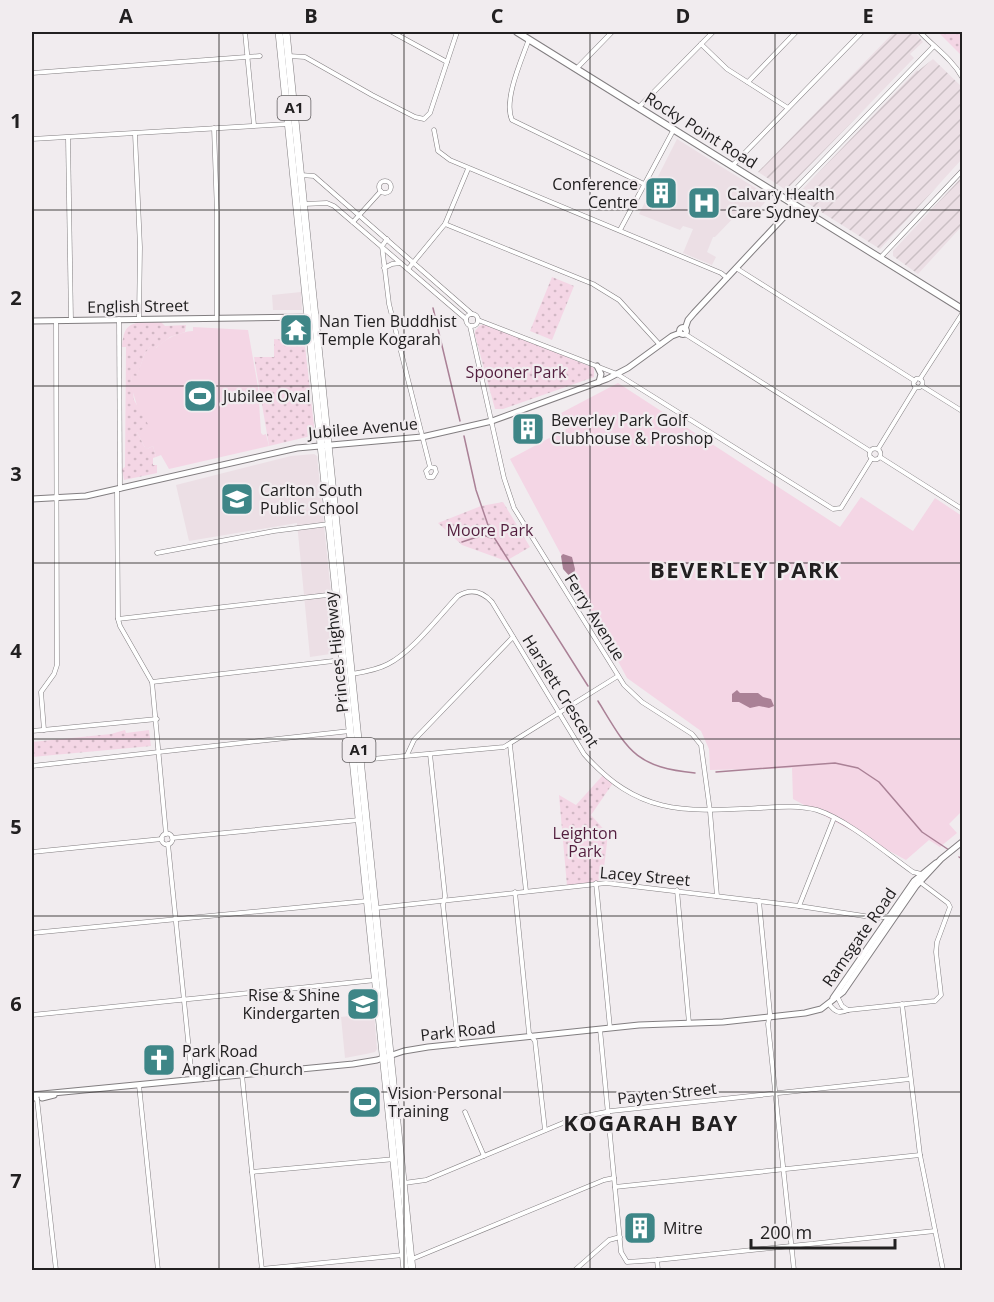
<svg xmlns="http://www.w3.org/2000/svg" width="994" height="1302" viewBox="0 0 994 1302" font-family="'Open Sans',sans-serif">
	<defs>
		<pattern id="industrial-furrows" width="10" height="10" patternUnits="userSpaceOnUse" patternTransform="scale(1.5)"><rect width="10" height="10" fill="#ecdfe5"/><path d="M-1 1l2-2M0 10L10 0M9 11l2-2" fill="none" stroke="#cabfc4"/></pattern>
		<pattern id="park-dots" width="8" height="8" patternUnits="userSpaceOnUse" patternTransform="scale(1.5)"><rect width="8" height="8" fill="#f4d6e5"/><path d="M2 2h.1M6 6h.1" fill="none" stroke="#d1b7c4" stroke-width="1.8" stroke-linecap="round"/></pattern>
	</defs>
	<rect width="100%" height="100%" fill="#f1ecef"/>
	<g fill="#ecdfe5">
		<path d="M677 139 770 197 758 210 739 212 715 237H713L707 252 716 257 712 265 683 253 693 229 683 226 680 230 639 214Z"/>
		<path d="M301 292 302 310H273L272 295Z"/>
		<path d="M314 454 317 456 337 653 310 657 297 523 189 541 176 485 291 456Z"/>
		<path d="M374 1013 377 1049 375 1052 366 1054 345 1058 341 1017Z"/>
	</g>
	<g fill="url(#industrial-furrows)">
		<path d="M894 32H915L923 42 910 54 914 58 786 190 758 172Z"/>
		<path d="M933 59 962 87V159L880 249 796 196 917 70 918 71Z"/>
		<path d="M962 177V226L918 274 893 256V251Z"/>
	</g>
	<g fill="#f4d6e5">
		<path d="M193 327 248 330 258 387 261 433 263 435 266 434 269 446 169 469 161 455 156 457 153 446 147 449 144 446 137 432 138 409 132 389 131 375H137L145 353 150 347 156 348C166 338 179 332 193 331Z"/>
		<path d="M618 383 840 527 861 497 913 531 935 498 962 516V811L949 824 957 833 940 847 929 840 906 860 793 799 792 768 710 770 709 749 701 731 627 678 510 459 568 428 561 413Z"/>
	</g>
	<g fill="url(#park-dots)">
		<path d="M938 32H962V56Z"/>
		<path d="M552 277 574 286 552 340 530 331Z"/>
		<path d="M146 321 161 322 165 326 186 325 185 332 170 337 153 350 150 347 145 353 137 376 131 375 134 400 149 426 137 432 144 446 147 449 153 446 156 457 153 458V465H157V473L124 480 122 469 125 467 126 347H122C124 328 126 324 146 321Z"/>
		<path d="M485 324 594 368V377L503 409H495L475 335V331L479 326Z"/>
		<path d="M304 337 315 435 269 446 254 357H274V339L285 340Z"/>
		<path d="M503 502 530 547 506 561 462 545 438 523 481 506Z"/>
		<path d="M125 730 126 733 149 730 151 746 32 757V742L111 734Z"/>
		<path d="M603 775 613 783 591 815 608 834 603 876 596 883 567 886 559 795 576 805Z"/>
	</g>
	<g fill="#aa8196">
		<path d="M563 554 572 557 575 569 573 580 563 569 561 556Z"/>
		<path d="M737 690 740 693H758L763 697 771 699 774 706 769 708 759 706 750 708 739 702H732V694Z"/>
	</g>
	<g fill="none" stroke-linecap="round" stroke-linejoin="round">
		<g stroke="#aa8196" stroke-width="1.5">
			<path d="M433 308 460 421"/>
			<path d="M464 436 476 490 490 531 588 686"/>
			<path d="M462 542 483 535 492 538"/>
			<path d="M598 701C628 750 634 767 695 773"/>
			<path d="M716 772 835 763 858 768 879 782 922 832 949 850"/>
			<path d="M959 857 962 859"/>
		</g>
		<g stroke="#827e80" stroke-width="5">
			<g id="street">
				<path d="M245 32 254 125"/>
				<path d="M392 32 447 62"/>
				<path d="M920 32C934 47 952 59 962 77"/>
				<path d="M529 39C522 59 503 100 512 120L644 184"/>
				<path d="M701 44 727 69 788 108"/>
				<path d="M289 56 305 57 372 95 415 117 424 119 430 113 457 32"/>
				<path d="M577 68 612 32"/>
				<path d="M32 73 260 56"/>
				<path d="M748 82 796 32"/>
				<path d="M639 107 713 32"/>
				<path d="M214 128 217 213V318"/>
				<path d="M434 130 438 151 450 160 721 273 727 278"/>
				<path d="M135 134 140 247 139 318"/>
				<path d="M68 138 71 320"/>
				<path d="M32 139 288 124"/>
				<path d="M733 165 862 32"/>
				<path d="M301 175 314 176 472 314"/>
				<circle cx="385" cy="187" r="6"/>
				<path d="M786 199 933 47"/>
				<path d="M304 204 327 203 334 206 466 319"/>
				<path d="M353 222 381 191"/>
				<path d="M445 224 593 284 619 300 660 345"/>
				<path d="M620 230 674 129"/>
				<path d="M387 239 382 246 389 304 430 467 426 471 428 477H433L436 472 435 468 430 467"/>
				<path d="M880 258 962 171"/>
				<path d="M384 268 392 264 400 263"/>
				<path d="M736 268 915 381"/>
				<path d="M408 269 445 224 468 169"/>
				<circle cx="472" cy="320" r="6"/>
				<path d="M119 319 120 489"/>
				<path d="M478 320 617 374 833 509 841 508 872 458"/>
				<path d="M470 326 504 478 514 508 624 685 642 702 692 734 701 745 710 811 717 896"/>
				<path d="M685 334 870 451"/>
				<circle cx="918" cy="383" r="4.5"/>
				<path d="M920 379 962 314"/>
				<path d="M922 386 962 411"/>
				<circle cx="875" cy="454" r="5.5"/>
				<path d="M878 449 916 387"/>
				<path d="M880 457 962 509"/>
				<path d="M117 489 118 619 120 626 152 682 166 834"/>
				<path d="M157 553 274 531 329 524"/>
				<path d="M118 619 336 594"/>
				<path d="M352 674C364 672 377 670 388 664 412 652 439 616 458 596 471 588 482 591 492 602L584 754C638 815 682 812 758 808 777 807 798 805 817 810 848 820 886 853 913 872L921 874"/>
				<path d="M152 682 342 660"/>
				<path d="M44 730 41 692 54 674 57 665 56 321"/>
				<path d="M32 731 157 719"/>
				<path d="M510 745 526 891"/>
				<path d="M430 754 445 896 443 905 458 1045"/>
				<path d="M407 755 414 740 513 637"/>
				<path d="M361 760 504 747 618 676"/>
				<path d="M32 766 350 731"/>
				<circle cx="167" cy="839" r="5.5"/>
				<path d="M172 838 359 820"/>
				<path d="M168 844 192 1079"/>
				<path d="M32 852 162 839"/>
				<path d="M596 883 610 1028"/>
				<path d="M677 890 689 1023"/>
				<path d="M515 892 529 1033 535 1041 545 1130"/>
				<path d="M759 901 770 1014 768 1024 794 1270"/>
				<path d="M799 906 834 818"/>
				<path d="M376 908 606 883 799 906 877 918 890 916"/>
				<path d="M32 933 367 901"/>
				<path d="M838 998 842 1006 848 1010"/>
				<path d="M829 1004C835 1012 839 1014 848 1010L935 1001 941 995 936 952 937 942 950 907 948 903 920 882"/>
				<path d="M902 1004 920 1155 943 1270"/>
				<path d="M32 1015 376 980"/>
				<path d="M600 1029 621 1252 627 1262 657 1260 935 1231"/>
				<path d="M242 1075 262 1270"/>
				<path d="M139 1085 158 1270"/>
				<path d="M37 1099 56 1270"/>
				<path d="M465 1112 484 1156"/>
				<path d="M252 1172 395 1159"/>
				<path d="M404 1183 426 1180 575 1118 611 1111 910 1079"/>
				<path d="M615 1187 920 1155"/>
				<path d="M412 1259 604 1180 614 1178"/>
				<path d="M657 1260 658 1270"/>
				<path d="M261 1269 403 1255"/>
				<path d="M575 1270 609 1240 620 1237"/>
			</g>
		</g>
		<g stroke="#827e80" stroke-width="7">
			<g id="secondary">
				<path d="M32 321 309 317"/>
				<circle cx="683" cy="331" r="3.5"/>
				<path d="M685 329 688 320 694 313 795 205"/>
				<path d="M597 366 601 374 599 382"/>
				<path d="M32 499 86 496 297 448 422 437 492 421 607 379 628 368 672 336 680 333"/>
				<path d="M833 998 914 881 936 863"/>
				<path d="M32 1095 353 1064 377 1060 404 1051 428 1047 639 1025 723 1022 805 1013 821 1009 843 992 916 886 941 859 962 842"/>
				<path d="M32 1098H36"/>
				<path d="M42 1098 54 1095"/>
			</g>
		</g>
		<g stroke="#827e80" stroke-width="8">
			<path id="primary" d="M517 32 962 309"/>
		</g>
		<g stroke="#827e80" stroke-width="8">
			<g id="highway">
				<path d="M279 32 405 1270"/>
				<path d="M286 32 412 1270"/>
			</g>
		</g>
		<use href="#street" stroke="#fff" stroke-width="4"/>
		<use href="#secondary" stroke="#fff" stroke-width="5"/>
		<use href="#primary" stroke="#fff" stroke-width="6"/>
		<use href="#highway" stroke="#fff" stroke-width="7"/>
	</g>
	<path fill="none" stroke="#222021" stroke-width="1.5" stroke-opacity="0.55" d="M219 32V1270M404 32V1270M590 32V1270M775 32V1270M32 210H962M32 386H962M32 563H962M32 739H962M32 916H962M32 1092H962"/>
	<defs>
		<g id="building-square" transform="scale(1.725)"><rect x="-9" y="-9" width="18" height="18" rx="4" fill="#3e8687" stroke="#f1ecef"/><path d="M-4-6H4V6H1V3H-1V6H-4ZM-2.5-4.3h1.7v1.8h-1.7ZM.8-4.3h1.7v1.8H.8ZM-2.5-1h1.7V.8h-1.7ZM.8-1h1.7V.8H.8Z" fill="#fff"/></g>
		<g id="hospital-square" transform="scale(1.725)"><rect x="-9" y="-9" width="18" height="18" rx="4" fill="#3e8687" stroke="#f1ecef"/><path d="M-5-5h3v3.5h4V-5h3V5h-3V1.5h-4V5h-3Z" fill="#fff"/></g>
		<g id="temple-square" transform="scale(1.725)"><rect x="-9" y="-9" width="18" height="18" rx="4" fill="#3e8687" stroke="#f1ecef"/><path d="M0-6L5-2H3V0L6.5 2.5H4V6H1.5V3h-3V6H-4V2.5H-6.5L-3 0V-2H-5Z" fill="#fff"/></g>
		<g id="stadium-square" transform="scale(1.725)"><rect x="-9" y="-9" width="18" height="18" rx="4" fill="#3e8687" stroke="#f1ecef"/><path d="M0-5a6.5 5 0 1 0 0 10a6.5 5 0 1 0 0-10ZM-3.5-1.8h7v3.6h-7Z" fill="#fff"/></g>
		<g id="school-square" transform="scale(1.725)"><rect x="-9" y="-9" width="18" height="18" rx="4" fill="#3e8687" stroke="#f1ecef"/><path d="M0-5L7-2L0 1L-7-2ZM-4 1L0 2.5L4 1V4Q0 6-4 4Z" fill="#fff"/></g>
		<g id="church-square" transform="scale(1.725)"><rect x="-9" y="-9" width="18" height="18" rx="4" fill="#3e8687" stroke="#f1ecef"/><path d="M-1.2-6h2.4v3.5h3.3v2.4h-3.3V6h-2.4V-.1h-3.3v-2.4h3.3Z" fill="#fff"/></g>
	</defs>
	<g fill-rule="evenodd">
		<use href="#building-square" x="661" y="193"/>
		<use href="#hospital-square" x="704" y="203"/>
		<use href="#temple-square" x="296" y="330"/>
		<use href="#stadium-square" x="200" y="396"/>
		<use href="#building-square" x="528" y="429"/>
		<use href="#school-square" x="237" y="499"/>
		<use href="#school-square" x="363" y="1004"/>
		<use href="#church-square" x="159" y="1060"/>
		<use href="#stadium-square" x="365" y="1102"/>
		<use href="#building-square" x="640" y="1228"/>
	</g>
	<g text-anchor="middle" stroke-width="4.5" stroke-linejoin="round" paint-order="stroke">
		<g fill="#f1ecef" stroke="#605d5f" stroke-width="1.5">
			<rect x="277.5" y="96" width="33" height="24" rx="4.5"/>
			<rect x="342.5" y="738" width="33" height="24" rx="4.5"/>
		</g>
		<g font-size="15" font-weight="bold" fill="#222021">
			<text x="294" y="113">A1</text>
			<text x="359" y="755">A1</text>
		</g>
		<g font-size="16" fill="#222021" stroke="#f1ecef">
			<text transform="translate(701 130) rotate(32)" y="6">Rocky Point Road</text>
			<text transform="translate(138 306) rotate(-1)" y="6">English Street</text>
			<text transform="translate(363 428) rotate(-5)" y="6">Jubilee Avenue</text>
			<text transform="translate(595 617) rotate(58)" y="6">Ferry Avenue</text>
			<text transform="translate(336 652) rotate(-96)" y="6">Princes Highway</text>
			<text transform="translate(561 691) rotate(58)" y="6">Harslett Crescent</text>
			<text transform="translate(645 876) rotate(5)" y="6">Lacey Street</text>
			<text transform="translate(859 937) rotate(-55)" y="6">Ramsgate Road</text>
			<text transform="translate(458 1031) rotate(-6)" y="6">Park Road</text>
			<text transform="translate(667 1093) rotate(-6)" y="6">Payten Street</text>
		</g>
		<g font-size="16" fill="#222021" stroke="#f1ecef" text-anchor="start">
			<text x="638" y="190" text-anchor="end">Conference<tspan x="638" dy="18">Centre</tspan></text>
			<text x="727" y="200">Calvary Health<tspan x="727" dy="18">Care Sydney</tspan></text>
			<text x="319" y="327">Nan Tien Buddhist<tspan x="319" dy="18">Temple Kogarah</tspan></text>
			<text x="223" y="402">Jubilee Oval</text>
			<text x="551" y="426">Beverley Park Golf<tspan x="551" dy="18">Clubhouse &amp; Proshop</tspan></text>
			<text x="260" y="496">Carlton South<tspan x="260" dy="18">Public School</tspan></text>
			<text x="340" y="1001" text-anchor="end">Rise &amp; Shine<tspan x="340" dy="18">Kindergarten</tspan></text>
			<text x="182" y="1057">Park Road<tspan x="182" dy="18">Anglican Church</tspan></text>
			<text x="388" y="1099">Vision Personal<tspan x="388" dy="18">Training</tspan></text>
			<text x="663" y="1234">Mitre</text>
		</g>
		<g font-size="16" fill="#531e3e" stroke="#f1ecef">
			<text x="516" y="378">Spooner Park</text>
			<text x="490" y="536">Moore Park</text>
			<text x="585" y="839">Leighton<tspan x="585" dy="18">Park</tspan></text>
		</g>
		<g font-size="22" font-weight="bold" letter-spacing="1.5" fill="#222021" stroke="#f1ecef">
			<text x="745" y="578">BEVERLEY PARK</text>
			<text x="651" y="1131">KOGARAH BAY</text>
		</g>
	</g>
	<rect width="994" height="1302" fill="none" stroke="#f1ecef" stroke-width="66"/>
	<path d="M751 1239v9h144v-9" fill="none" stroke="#222021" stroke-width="3"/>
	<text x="760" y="1239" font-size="18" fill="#222021" stroke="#f1ecef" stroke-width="4.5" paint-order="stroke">200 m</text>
	<rect x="33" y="33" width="928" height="1236" fill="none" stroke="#222021" stroke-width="2"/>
	<g font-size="20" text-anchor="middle" font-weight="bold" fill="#222021">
		<text x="126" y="23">A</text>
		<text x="311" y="23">B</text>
		<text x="497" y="23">C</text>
		<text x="683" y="23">D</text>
		<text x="868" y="23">E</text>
		<text x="16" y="128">1</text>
		<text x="16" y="305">2</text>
		<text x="16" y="481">3</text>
		<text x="16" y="658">4</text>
		<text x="16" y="834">5</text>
		<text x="16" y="1011">6</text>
		<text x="16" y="1188">7</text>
	</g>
</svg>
